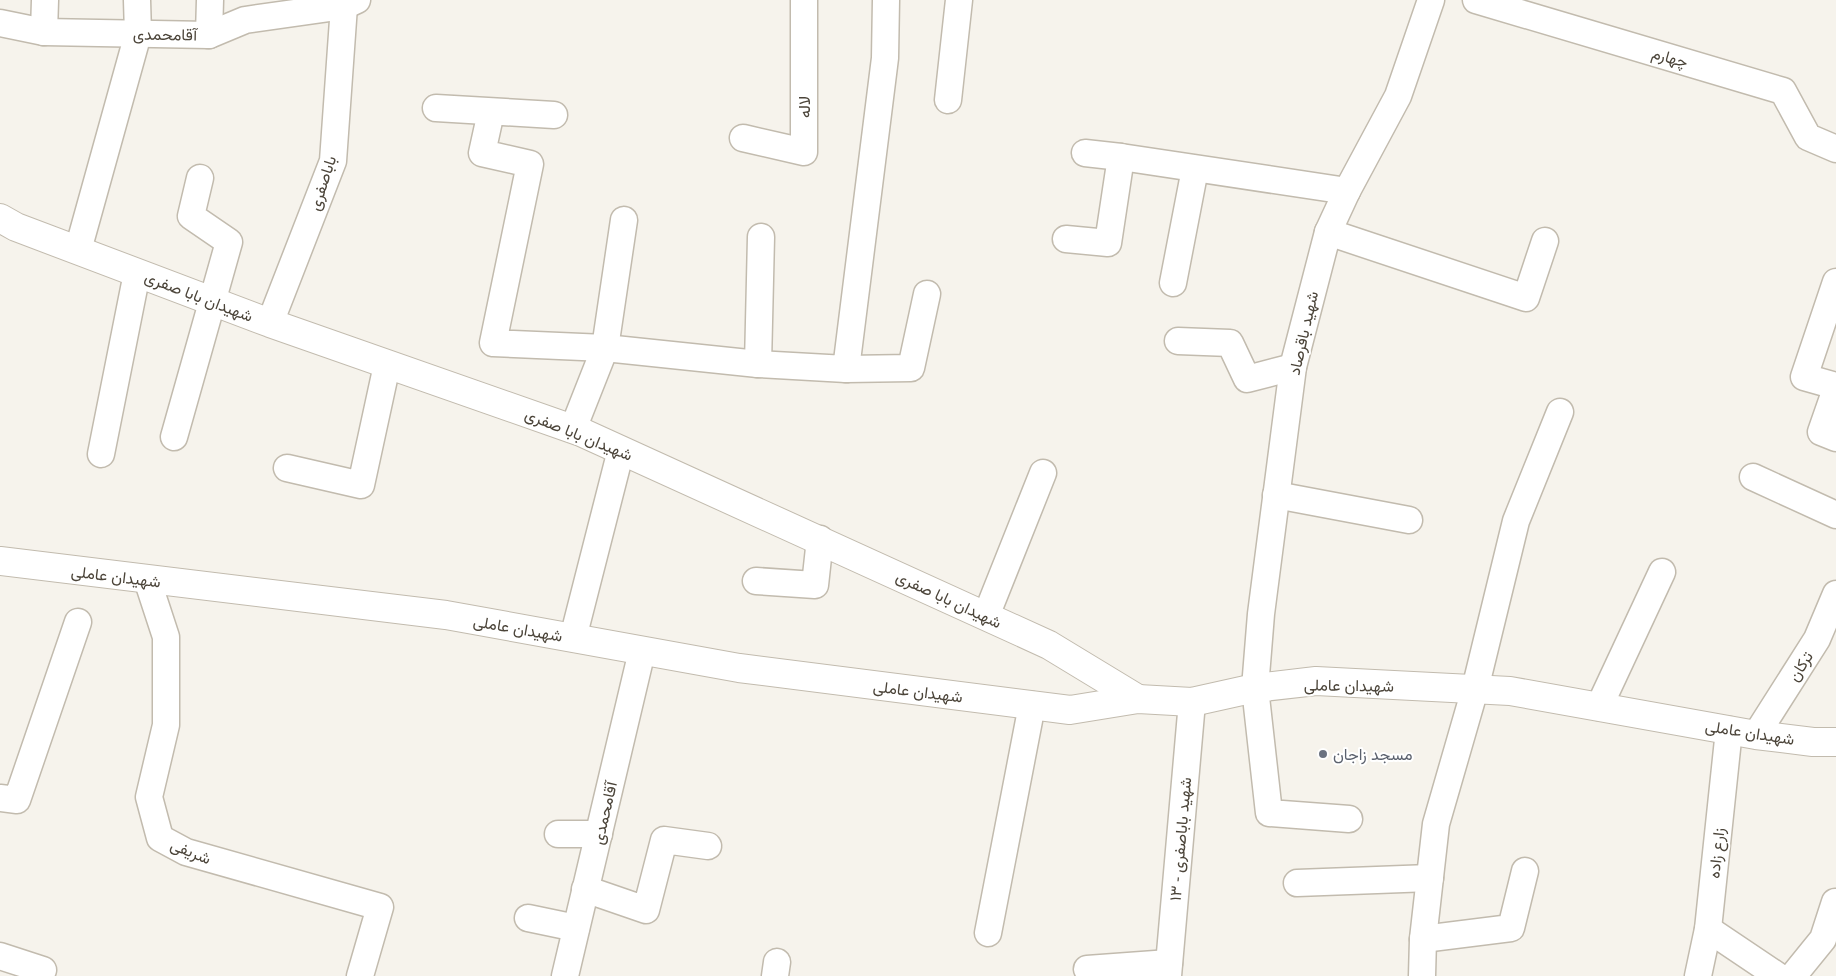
<svg xmlns="http://www.w3.org/2000/svg" width="1836" height="976" viewBox="0 0 1836 976" font-family="'Open Sans',Vazirmatn,sans-serif">
	<rect width="100%" height="100%" fill="#f6f3ec"/>
	<g fill="none" stroke-linecap="round" stroke-linejoin="round">
		<g stroke="#c2bbae" stroke-width="29">
			<g id="minor">
				<path d="M1476 0 1783 91 1808 137 1836 149"/>
				<path d="M0 23 44 32 209 35 245 20 344 6 357 0"/>
				<path d="M44 32 45 0"/>
				<path d="M209 35 210 0"/>
				<path d="M948 100 959 0"/>
				<path d="M436 108 554 115"/>
				<path d="M491 112 482 153 530 164 493 343 605 348 758 364 846 369 885 58 886 0"/>
				<path d="M743 138 804 152V0"/>
				<path d="M1085 153 1121 157 1347 191"/>
				<path d="M1328 232 1526 298 1545 241"/>
				<path d="M1066 239 1108 243 1121 157"/>
				<path d="M78 250 138 34 137 0"/>
				<path d="M1836 282 1804 377 1836 386"/>
				<path d="M1173 283 1195 169"/>
				<path d="M270 323 333 161 344 6"/>
				<path d="M1178 341 1230 343 1247 379 1293 367"/>
				<path d="M758 364 761 237"/>
				<path d="M846 369 911 368 927 294"/>
				<path d="M1836 389 1821 432 1836 438"/>
				<path d="M573 429 605 348 624 220"/>
				<path d="M174 437 229 242 191 216 200 178"/>
				<path d="M101 454 137 273"/>
				<path d="M287 468 361 485 387 365"/>
				<path d="M1753 477 1836 515"/>
				<path d="M1276 495 1409 520"/>
				<path d="M147 579 166 637V725L149 797 160 838 186 852 380 907 360 976"/>
				<path d="M756 581 815 585 820 539"/>
				<path d="M986 616 1043 473"/>
				<path d="M573 638 621 450"/>
				<path d="M1599 707 1662 572"/>
				<path d="M1756 735 1817 639 1836 594"/>
				<path d="M0 798 17 800 78 622"/>
				<path d="M1349 819 1269 813 1255 688 1261 614 1293 367 1328 232 1347 191 1398 96 1431 0"/>
				<path d="M558 834H599"/>
				<path d="M1297 883 1430 878"/>
				<path d="M585 889 646 910 664 840 708 846"/>
				<path d="M528 918 576 928"/>
				<path d="M1708 929 1778 976"/>
				<path d="M988 933 1032 705"/>
				<path d="M1423 939 1511 928 1525 871"/>
				<path d="M0 956 43 970"/>
				<path d="M1087 969 1169 963"/>
				<path d="M565 976 642 651"/>
				<path d="M775 976 777 962"/>
				<path d="M1168 976 1192 702"/>
				<path d="M1422 976 1423 939 1436 824 1475 689 1516 521 1560 412"/>
				<path d="M1698 976 1708 929 1729 730"/>
				<path d="M1793 976 1823 939 1835 902"/>
			</g>
		</g>
		<g stroke="#c2bbae" stroke-width="30">
			<g id="tertiary">
				<path d="M0 218 16 227 270 323 581 432 1049 645 1138 699"/>
				<path d="M0 561 446 615 739 668 1070 710 1138 699 1192 702 1255 688 1316 681 1510 691 1756 735 1813 742H1836"/>
			</g>
		</g>
		<use href="#minor" stroke="#fff" stroke-width="26"/>
		<use href="#tertiary" stroke="#fff" stroke-width="28"/>
	</g>
	<circle fill="#6b7280" stroke="#fff" stroke-width="2" cx="1323" cy="754" r="5"/>
	<g text-anchor="middle" stroke-width="4" stroke-linejoin="round" paint-order="stroke">
		<g font-size="16" fill="#4b4439" stroke="#fff">
			<text transform="translate(165 34) rotate(1)" y="6">آقامحمدی</text>
			<text transform="translate(1670 57) rotate(16)" y="6">چهارم</text>
			<text transform="translate(804 107) rotate(-90)" y="6">لاله</text>
			<text transform="translate(322 183) rotate(-72)" y="6">باباصفری</text>
			<text transform="translate(199 296) rotate(21)" y="6">شهیدان بابا صفری</text>
			<text transform="translate(1303 333) rotate(-77)" y="6">شهید باقرصاد</text>
			<text transform="translate(579 434) rotate(22)" y="6">شهیدان بابا صفری</text>
			<text transform="translate(116 576) rotate(7)" y="6">شهیدان عاملی</text>
			<text transform="translate(949 599) rotate(25)" y="6">شهیدان بابا صفری</text>
			<text transform="translate(518 628) rotate(10)" y="6">شهیدان عاملی</text>
			<text transform="translate(1800 666) rotate(-58)" y="6">ترکان</text>
			<text transform="translate(1349 685) rotate(1)" y="6">شهیدان عاملی</text>
			<text transform="translate(918 691) rotate(7)" y="6">شهیدان عاملی</text>
			<text transform="translate(1750 732) rotate(9)" y="6">شهیدان عاملی</text>
			<text transform="translate(604 813) rotate(-77)" y="6">آقامحمدی</text>
			<text transform="translate(1180 839) rotate(-85)" y="6">شهید باباصفری - ۱۳</text>
			<text transform="translate(191 851) rotate(22)" y="6">شریفی</text>
			<text transform="translate(1716 853) rotate(-84)" y="6">زارع زاده</text>
		</g>
		<g font-size="16" fill="#5b616d" stroke="#fff" text-anchor="start">
			<text x="1333" y="760">مسجد زاجان</text>
		</g>
	</g>
</svg>
